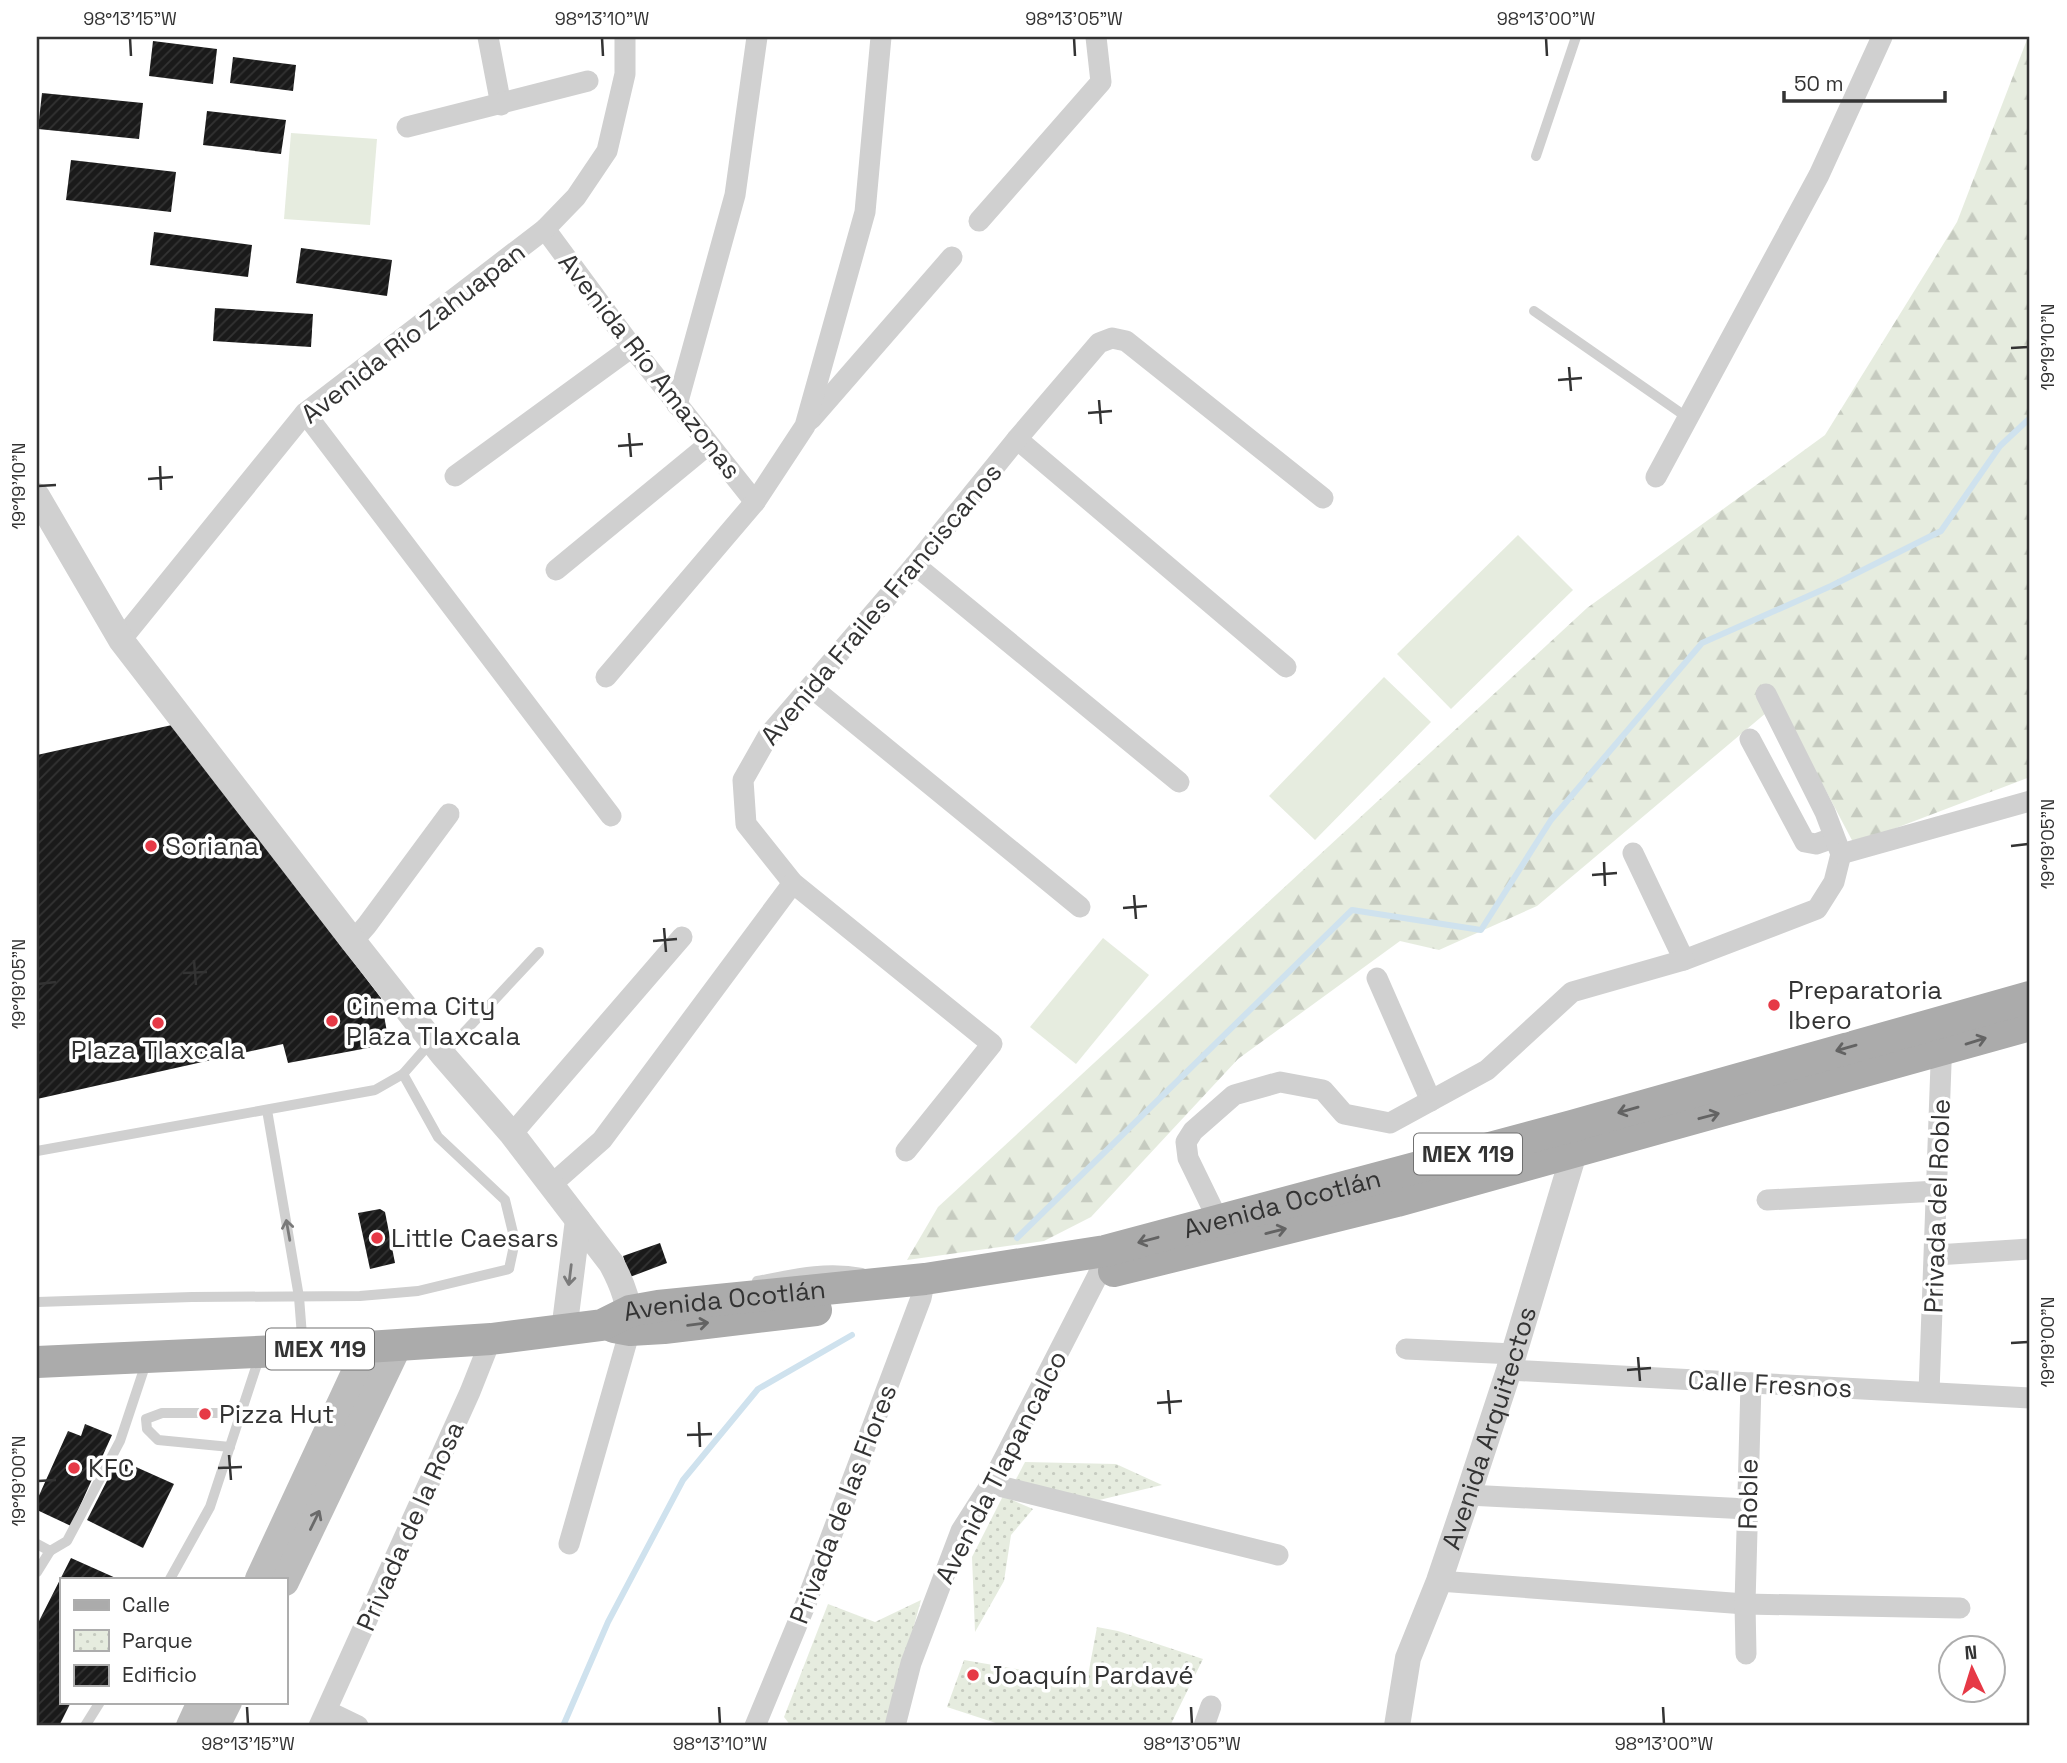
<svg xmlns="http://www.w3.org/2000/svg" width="2067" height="1763" viewBox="0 0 2067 1763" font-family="'Space Grotesk',sans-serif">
	<defs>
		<pattern id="forest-firs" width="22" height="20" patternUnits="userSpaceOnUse" patternTransform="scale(1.75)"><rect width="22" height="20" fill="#e6ecdf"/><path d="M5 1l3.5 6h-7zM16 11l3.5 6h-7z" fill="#c6cbc0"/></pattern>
		<pattern id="park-dots" width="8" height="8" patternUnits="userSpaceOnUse" patternTransform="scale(1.75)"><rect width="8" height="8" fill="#e6ecdf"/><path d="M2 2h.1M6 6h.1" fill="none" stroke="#c6cbc0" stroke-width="1.8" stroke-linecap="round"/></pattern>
		<pattern id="building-hatch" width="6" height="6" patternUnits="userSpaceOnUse" patternTransform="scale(1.75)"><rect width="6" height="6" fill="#1a1a1a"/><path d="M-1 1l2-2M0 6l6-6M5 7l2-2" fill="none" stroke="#333"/></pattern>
	</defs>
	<rect width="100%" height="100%" fill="#fff"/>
	<path fill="url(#forest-firs)" d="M2028 37H2030V777L1854 844 1779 702 1537 906 1439 950 1400 941 1238 1059 1091 1217 1044 1241 907 1260 938 1207 1587 608 1825 435 1957 222Z"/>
	<g fill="url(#park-dots)">
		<path d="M1025 1462 1116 1464 1162 1485 1095 1501 1014 1483Z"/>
		<path d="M1003 1496 1033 1509 1011 1535 1004 1581 975 1632 972 1557Z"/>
		<path d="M921 1600 887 1726H791L784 1717 828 1604 875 1622Z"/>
		<path d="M1097 1627 1118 1631 1203 1659 1170 1726H1005L947 1707 964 1660 1087 1681Z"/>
	</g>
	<g fill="#e6ecdf">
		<path d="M291 133 377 139 370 225 284 219Z"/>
		<path d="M1518 535 1573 590 1451 709 1397 654Z"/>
		<path d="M1384 677 1431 722 1315 840 1269 796Z"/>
		<path d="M1103 938 1149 975 1076 1064 1030 1027Z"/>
	</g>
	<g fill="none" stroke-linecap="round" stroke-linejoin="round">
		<g stroke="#cfe2ee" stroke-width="6">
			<path d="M1017 1238 1352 910 1481 930 1551 820 1702 643 1831 586 1941 531 2000 446 2030 418"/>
			<path d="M563 1726 608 1622 683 1480 758 1389 852 1335"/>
		</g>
	</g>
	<g fill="url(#building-hatch)">
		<path d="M153 41 217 49 213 84 149 76Z"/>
		<path d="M233 57 296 65 293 91 230 83Z"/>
		<path d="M42 93 143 103 139 139 38 129Z"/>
		<path d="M207 111 286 120 281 154 203 145Z"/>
		<path d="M71 160 176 172 171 212 66 200Z"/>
		<path d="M154 232 252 245 248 277 150 265Z"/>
		<path d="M301 248 392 260 387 296 296 283Z"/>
		<path d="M215 308 313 314 311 347 213 341Z"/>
		<path d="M172 725 381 998 389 1044 288 1063 283 1044 37 1099V755Z"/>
		<path d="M380 1209 385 1212 395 1263 370 1269 358 1213Z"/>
		<path d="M660 1243 667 1263 630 1277 623 1256Z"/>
		<path d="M85 1424 112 1435 71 1526 37 1510V1500L68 1431 81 1436Z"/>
		<path d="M118 1459 174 1484 143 1548 87 1520Z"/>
		<path d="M71 1558 118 1579H61V1702H71L59 1726H37V1625Z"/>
	</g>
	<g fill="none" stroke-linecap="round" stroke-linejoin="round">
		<g stroke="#d0d0d0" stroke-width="10">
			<path d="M1536 156 1576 37"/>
			<path d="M1534 311 1688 418"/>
			<path d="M443 1055 539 952"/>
			<path d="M267 1110 299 1297 303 1349"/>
			<path d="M37 1151 375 1090 403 1074 432 1041"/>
			<path d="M757 1281C793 1274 826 1266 862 1273"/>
			<path d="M37 1302 192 1297 360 1296 418 1291 509 1269 515 1241 505 1200 438 1137 403 1074"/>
			<path d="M230 1447 158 1440 147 1429 146 1419 162 1413H241"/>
			<path d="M37 1544 50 1551 37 1572"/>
			<path d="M50 1551 67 1541 120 1441 147 1360"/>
			<path d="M170 1579 210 1507 260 1355"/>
			<path d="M85 1726 100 1702"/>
		</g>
		<g stroke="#d0d0d0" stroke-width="21">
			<path d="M488 37 501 105"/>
			<path d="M407 127 588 81"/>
			<path d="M979 221 1101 82 1096 37"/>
			<path d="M545 229 632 347 755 502"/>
			<path d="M677 405 735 195 757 37"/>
			<path d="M305 413 611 816"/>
			<path d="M811 419 952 257"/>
			<path d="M1017 439 1286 667"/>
			<path d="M455 476 632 347"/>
			<path d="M1656 477 1819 175 1882 37"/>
			<path d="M915 565 1179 782"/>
			<path d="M556 570 708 445"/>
			<path d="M121 640 305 413 545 229 576 197 607 151 625 74V37"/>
			<path d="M606 677 755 502 805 426 865 212 881 37"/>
			<path d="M811 687 1080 907"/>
			<path d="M1750 739 1805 842 1816 844 1833 838"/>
			<path d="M1633 853 1684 960 1817 909 1834 882 1841 854 1825 812 1766 694"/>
			<path d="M1841 854 2030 801"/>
			<path d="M353 941 367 925 449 814"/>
			<path d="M1377 978 1431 1101"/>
			<path d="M512 1134 682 937"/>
			<path d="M906 1151 992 1044 793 883 746 824 743 780 768 736 915 565 1017 439 1099 343 1112 338 1126 341 1323 498"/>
			<path d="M551 1185 602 1140 793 883"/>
			<path d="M1767 1200 1938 1191"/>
			<path d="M1223 1230 1188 1158 1186 1142 1193 1131 1234 1095 1280 1082 1323 1090 1344 1114 1390 1123 1487 1070 1572 992 1684 960"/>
			<path d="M1936 1255 2030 1249"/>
			<path d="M1406 1349 1514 1354"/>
			<path d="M1509 1370 2030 1398"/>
			<path d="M1929 1392 1942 1037"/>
			<path d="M991 1484 1278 1555"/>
			<path d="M1468 1495 1748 1509"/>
			<path d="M569 1544 630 1330"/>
			<path d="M1439 1581 1745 1604 1960 1608"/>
			<path d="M1746 1654 1745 1604 1751 1383"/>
			<path d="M327 1711 358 1726"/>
			<path d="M319 1726 470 1392 491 1339"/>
			<path d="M755 1726 806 1603 921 1298 925 1279"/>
			<path d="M895 1726 911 1663 961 1531 991 1484 1098 1275 1105 1251"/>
			<path d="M1204 1726 1211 1706"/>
		</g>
		<g stroke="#d0d0d0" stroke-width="26">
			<path d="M37 496 121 640 353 941 443 1055 512 1134 611 1263C623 1285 630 1304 630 1330"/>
			<path d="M564 1331 578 1220"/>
			<path id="s1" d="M1397 1726 1408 1658 1439 1581 1468 1495 1509 1370 1574 1153 1573 1135"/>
		</g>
		<g stroke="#bdbdbd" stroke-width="28">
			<path d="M259 1579 367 1347"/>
			<path d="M285 1582 399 1344"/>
			<path d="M190 1726 201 1702"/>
			<path d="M216 1726 228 1702"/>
		</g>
		<g stroke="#ababab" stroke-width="32">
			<path d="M1114 1271 1397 1201 2030 1025"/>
			<path d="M614 1327 630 1330 664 1328 816 1310"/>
			<path id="s2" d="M37 1362 367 1347 491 1339 602 1325 630 1311 658 1306 925 1279 1105 1251 1572 1126 2030 997"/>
		</g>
	</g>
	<defs><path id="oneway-shaft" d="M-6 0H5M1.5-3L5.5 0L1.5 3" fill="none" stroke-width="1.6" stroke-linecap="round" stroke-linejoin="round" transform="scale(1.75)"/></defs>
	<g stroke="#636363">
		<use href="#oneway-shaft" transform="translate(1976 1041) rotate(-17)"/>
		<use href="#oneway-shaft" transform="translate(1846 1048) rotate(164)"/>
		<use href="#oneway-shaft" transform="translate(1628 1110) rotate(164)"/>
		<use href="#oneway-shaft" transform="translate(1709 1116) rotate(-15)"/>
		<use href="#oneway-shaft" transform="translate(1276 1231) rotate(-14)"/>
		<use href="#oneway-shaft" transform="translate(1148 1240) rotate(165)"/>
		<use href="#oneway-shaft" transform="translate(698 1324) rotate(-7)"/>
	</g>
	<g stroke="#7a7a7a">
		<use href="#oneway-shaft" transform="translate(288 1230) rotate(-100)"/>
		<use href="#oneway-shaft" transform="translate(570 1275) rotate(97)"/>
	</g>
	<use stroke="#6a6a6a" href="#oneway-shaft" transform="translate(315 1520) rotate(-64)"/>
	<path fill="none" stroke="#333" stroke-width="2.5" d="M130 38 131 56M602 38 603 56M1074 38 1075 56M1546 38 1547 56M2011 348 2028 347M1569 367 1571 391M1558 380 1582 378M1099 400 1101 424M1088 413 1112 411M629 433 631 457M618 446 643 444M160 466 161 490M148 479 173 477M38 486 56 485M2011 846 2028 844M1604 862 1605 886M1592 875 1617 873M1134 895 1136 919M1123 908 1147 906M664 928 666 952M653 941 677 939M194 960 196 985M183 973 207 972M38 984 56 982M2011 1343 2028 1342M1638 1357 1640 1381M1627 1370 1651 1368M1168 1390 1170 1414M1157 1403 1182 1401M699 1422 700 1447M687 1435 712 1434M229 1455 231 1480M218 1468 242 1467M38 1481 56 1480M247 1707 248 1724M719 1707 720 1724M1191 1707 1192 1724M1663 1707 1664 1724"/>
	<g fill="#e63946" stroke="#fff" stroke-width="2.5">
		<circle cx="151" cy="846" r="7"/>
		<circle cx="1774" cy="1005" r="7"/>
		<circle cx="332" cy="1021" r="7"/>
		<circle cx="158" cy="1023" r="7"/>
		<circle cx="377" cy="1238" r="7"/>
		<circle cx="205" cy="1414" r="7"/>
		<circle cx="74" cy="1468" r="7"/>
		<circle cx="973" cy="1675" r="7"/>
	</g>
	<g text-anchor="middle" stroke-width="7" stroke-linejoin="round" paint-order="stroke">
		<g fill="#fff" stroke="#707070" stroke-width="2">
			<rect x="1414" y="1133.5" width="108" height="41" rx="5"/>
			<rect x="266" y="1328.5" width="108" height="41" rx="5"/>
		</g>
		<g font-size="24" font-weight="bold" fill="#333">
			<text x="1468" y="1162">MEX 119</text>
			<text x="320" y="1357">MEX 119</text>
		</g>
		<g font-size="26" fill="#333" stroke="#fff">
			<text transform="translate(413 333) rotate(-38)" y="9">Avenida Río Zahuapan</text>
			<text transform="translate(650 366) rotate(52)" y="9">Avenida Río Amazonas</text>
			<text transform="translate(881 604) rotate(-50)" y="9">Avenida Frailes Franciscanos</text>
			<text dy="9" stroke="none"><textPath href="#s2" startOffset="1260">Avenida Ocotlán</textPath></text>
			<text transform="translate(1937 1206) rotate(-88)" y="9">Privada del Roble</text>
			<text dy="9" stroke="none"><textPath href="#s2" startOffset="693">Avenida Ocotlán</textPath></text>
			<text transform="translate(1770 1384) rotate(3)" y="9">Calle Fresnos</text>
			<text dy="9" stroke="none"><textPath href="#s1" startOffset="313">Avenida Arquitectos</textPath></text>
			<text transform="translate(1001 1467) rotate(-63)" y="9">Avenida Tlapancalco</text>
			<text transform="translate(1748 1494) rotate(-89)" y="9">Roble</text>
			<text transform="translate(843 1504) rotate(-69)" y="9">Privada de las Flores</text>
			<text transform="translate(410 1526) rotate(-66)" y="9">Privada de la Rosa</text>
		</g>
		<g font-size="26" fill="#333" stroke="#fff" text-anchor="start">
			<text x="165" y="855">Soriana</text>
			<text x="1788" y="999">Preparatoria<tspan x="1788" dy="30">Ibero</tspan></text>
			<text x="346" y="1015">Cinema City<tspan x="346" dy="30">Plaza Tlaxcala</tspan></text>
			<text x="158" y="1059" text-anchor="middle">Plaza Tlaxcala</text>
			<text x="391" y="1247">Little Caesars</text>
			<text x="219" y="1423">Pizza Hut</text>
			<text x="88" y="1477">KFC</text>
			<text x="987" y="1684">Joaquín Pardavé</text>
		</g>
	</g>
	<rect width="2067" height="1763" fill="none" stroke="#ffffff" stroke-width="77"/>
	<rect x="60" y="1578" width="228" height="126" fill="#ffffff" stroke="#adadad" stroke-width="2"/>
	<rect x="74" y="1600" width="35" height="10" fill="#ababab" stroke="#adadad" stroke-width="2"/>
	<text x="122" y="1612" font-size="21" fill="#333333">Calle</text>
	<rect x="74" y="1630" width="35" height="21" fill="url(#park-dots)" stroke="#adadad" stroke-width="2"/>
	<text x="122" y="1648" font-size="21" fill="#333333">Parque</text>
	<rect x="74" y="1665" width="35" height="21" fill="url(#building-hatch)" stroke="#adadad" stroke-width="2"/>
	<text x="122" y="1682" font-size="21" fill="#333333">Edificio</text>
	<g transform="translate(1972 1669) rotate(356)"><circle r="33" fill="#ffffff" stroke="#adadad" stroke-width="2"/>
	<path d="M0-5L12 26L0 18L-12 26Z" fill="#e63946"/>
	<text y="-10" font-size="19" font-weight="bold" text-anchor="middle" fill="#333333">N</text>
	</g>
	<path d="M1784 91v10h161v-10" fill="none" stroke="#333333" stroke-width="3.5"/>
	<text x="1794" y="91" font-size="21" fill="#333333" stroke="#ffffff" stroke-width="5" paint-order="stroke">50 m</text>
	<rect x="38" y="38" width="1990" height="1686" fill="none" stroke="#333" stroke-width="2.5"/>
	<g font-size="18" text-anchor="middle" fill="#333">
		<text x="130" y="25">98°13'15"W</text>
		<text x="602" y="25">98°13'10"W</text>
		<text x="1074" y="25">98°13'05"W</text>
		<text x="1546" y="25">98°13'00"W</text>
		<text transform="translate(2048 347) rotate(-90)" y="6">19°19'10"N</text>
		<text transform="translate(19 486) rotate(-90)" y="6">19°19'10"N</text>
		<text transform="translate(2048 844) rotate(-90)" y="6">19°19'05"N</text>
		<text transform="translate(19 984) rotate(-90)" y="6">19°19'05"N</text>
		<text transform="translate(2048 1342) rotate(-90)" y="6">19°19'00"N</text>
		<text transform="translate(19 1481) rotate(-90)" y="6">19°19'00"N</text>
		<text x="248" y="1750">98°13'15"W</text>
		<text x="720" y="1750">98°13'10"W</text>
		<text x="1192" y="1750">98°13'05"W</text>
		<text x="1664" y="1750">98°13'00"W</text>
	</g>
</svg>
